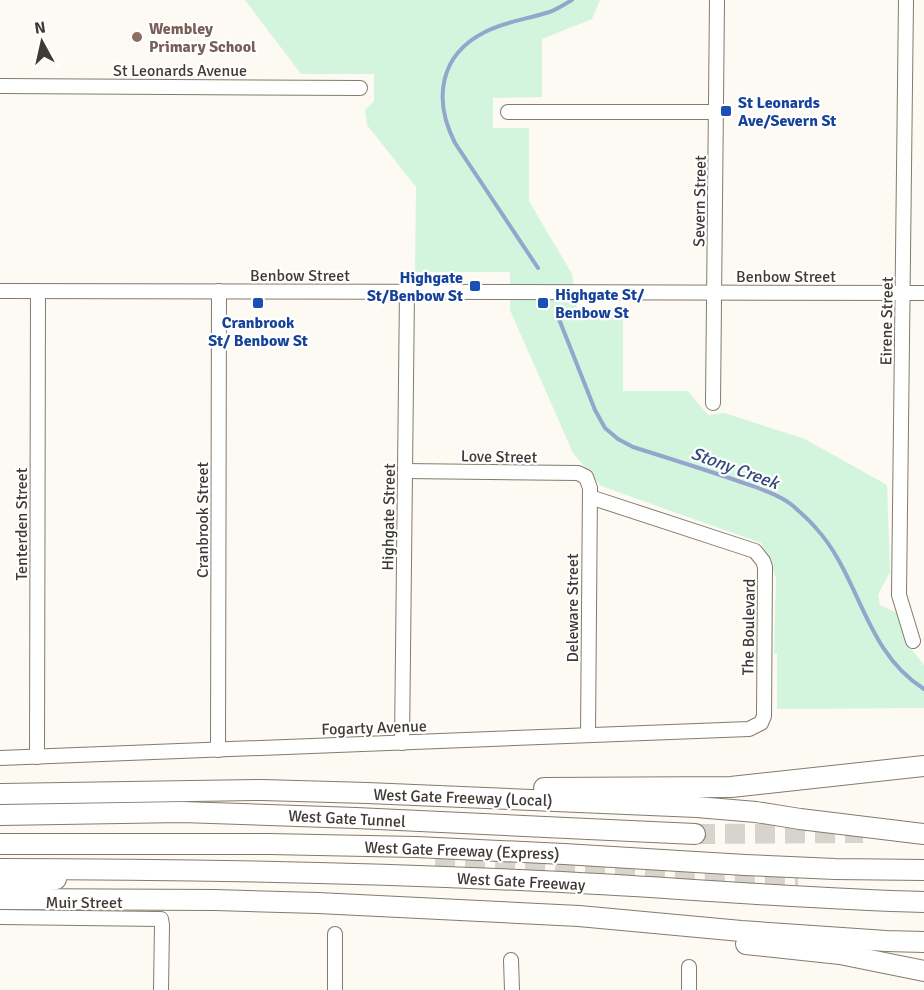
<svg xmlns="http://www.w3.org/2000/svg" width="924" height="990" viewBox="0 0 924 990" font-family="Signika,sans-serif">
	<rect width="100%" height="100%" fill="#fdf9f3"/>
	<path fill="#d3f5de" d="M245 0H600L592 19 542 39V97L493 98V128H529V201L572 274 577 310H623V391H688L708 415 724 413 805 439 887 485 890 572 878 595 880 605 897 613 909 646 924 665V708L777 709V654L774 653 776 578 761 543 601 486 573 453 510 310V272H415L416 187 367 125 365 110 374 101V74H301Z"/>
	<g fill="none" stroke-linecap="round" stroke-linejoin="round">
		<g stroke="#94a6cb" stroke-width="4">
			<path d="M538 268 455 143C433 100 439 55 485 32 505 21 530 19 552 11 559 8 565 4 572 0"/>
			<path d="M557 314 595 410 605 428 618 439 633 447C668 458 703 469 738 481 755 487 778 494 792 505 800 512 809 520 815 527 861 577 863 650 924 689"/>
		</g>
		<g stroke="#d7d3cd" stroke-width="20" stroke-dasharray="20 10" stroke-linecap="butt">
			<path d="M695 834 863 833"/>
			<path d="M435 867 484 868 684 878 798 875"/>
		</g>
		<g stroke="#847b6d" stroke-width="16">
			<g id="minor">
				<path d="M906 0 899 595 913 641"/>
				<path d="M0 86 360 88"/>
				<path d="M508 112H716"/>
				<path d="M0 291 924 293"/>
				<path d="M713 403 717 0"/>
				<path d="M405 471 578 473 586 477 590 488 588 735"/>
				<path d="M402 743 407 291"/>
				<path d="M218 750 219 291"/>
				<path d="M37 757 38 291"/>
				<path d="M0 758 749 729 761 723 764 716 765 567 763 561 755 551 590 497"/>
				<path d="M0 917 161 919 162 925 161 990"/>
				<path d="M511 960 512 990"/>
				<path d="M689 967V990"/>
				<path d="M335 990V934"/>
			</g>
		</g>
		<g stroke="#847b6d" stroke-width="22">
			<g id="highway">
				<path d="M544 788 731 787 924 766"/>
				<path d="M0 794 262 790 367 793 697 807 756 812 800 819 924 834"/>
				<path d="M0 815 182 812 356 818 695 834"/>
				<path d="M0 844H269L416 847 564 854 745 865 835 869 924 870"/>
				<path d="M0 869C188 869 375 873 562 882 683 888 803 899 924 902"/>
				<path d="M0 887 56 879"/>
				<path d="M0 899 215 900 318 903 579 916 741 931 886 941 924 942"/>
				<path d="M746 944 840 954 924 971"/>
			</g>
		</g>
		<use href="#minor" stroke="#fff" stroke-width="14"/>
		<use href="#highway" stroke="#fff" stroke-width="20"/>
	</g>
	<circle fill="#8d6e63" stroke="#fff" stroke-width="2" cx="137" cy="37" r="6"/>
	<g fill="#1a4fb4" stroke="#fff" stroke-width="2">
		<rect x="720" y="105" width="12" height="12" rx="3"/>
		<rect x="469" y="280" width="12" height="12" rx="3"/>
		<rect x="252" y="297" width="12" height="12" rx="3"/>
		<rect x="537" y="297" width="12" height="12" rx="3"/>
	</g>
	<g text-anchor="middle" stroke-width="4.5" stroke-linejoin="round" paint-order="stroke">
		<g font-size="16" font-weight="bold" fill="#785e54" stroke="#fff" text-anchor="start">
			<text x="149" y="34">Wembley<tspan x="149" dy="18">Primary School</tspan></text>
		</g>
		<g font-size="16" fill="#3e3a34" stroke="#fff">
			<text x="180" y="76">St Leonards Avenue</text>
			<text transform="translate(699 201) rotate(-89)" y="6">Severn Street</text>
			<text x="300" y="281">Benbow Street</text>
			<text x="786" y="282">Benbow Street</text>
			<text transform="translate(886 321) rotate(-89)" y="6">Eirene Street</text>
			<text transform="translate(499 456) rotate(1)" y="6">Love Street</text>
			<text transform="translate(388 517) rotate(-89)" y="6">Highgate Street</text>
			<text transform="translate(202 520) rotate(-90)" y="6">Cranbrook Street</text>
			<text transform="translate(21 524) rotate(-90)" y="6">Tenterden Street</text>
			<text transform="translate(572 608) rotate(-90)" y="6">Deleware Street</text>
			<text transform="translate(748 627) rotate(-89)" y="6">The Boulevard</text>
			<text transform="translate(374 727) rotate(-2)" y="6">Fogarty Avenue</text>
			<text transform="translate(463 797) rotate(2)" y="6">West Gate Freeway (Local)</text>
			<text transform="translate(347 818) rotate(3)" y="6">West Gate Tunnel</text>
			<text transform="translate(462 850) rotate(2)" y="6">West Gate Freeway (Express)</text>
			<text transform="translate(521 881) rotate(3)" y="6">West Gate Freeway</text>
			<text x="84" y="908">Muir Street</text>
		</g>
		<g font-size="16" font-weight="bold" fill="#164399" stroke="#fff" text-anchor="start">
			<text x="738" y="108">St Leonards<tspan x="738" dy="18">Ave/Severn St</tspan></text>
			<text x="463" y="283" text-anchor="end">Highgate<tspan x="463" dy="18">St/Benbow St</tspan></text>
			<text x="555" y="300">Highgate St/<tspan x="555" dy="18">Benbow St</tspan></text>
			<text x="258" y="328" text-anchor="middle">Cranbrook<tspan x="258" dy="18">St/ Benbow St</tspan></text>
		</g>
		<g font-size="18" font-style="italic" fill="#334a7c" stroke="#fff">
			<text transform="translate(735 468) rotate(20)" y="6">Stony Creek</text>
		</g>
	</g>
	<g transform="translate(42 42) rotate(352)" stroke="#ffffff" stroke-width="4.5" paint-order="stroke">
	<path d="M0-4.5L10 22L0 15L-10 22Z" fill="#3e3a34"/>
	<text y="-9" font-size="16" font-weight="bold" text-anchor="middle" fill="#3e3a34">N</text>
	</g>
</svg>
